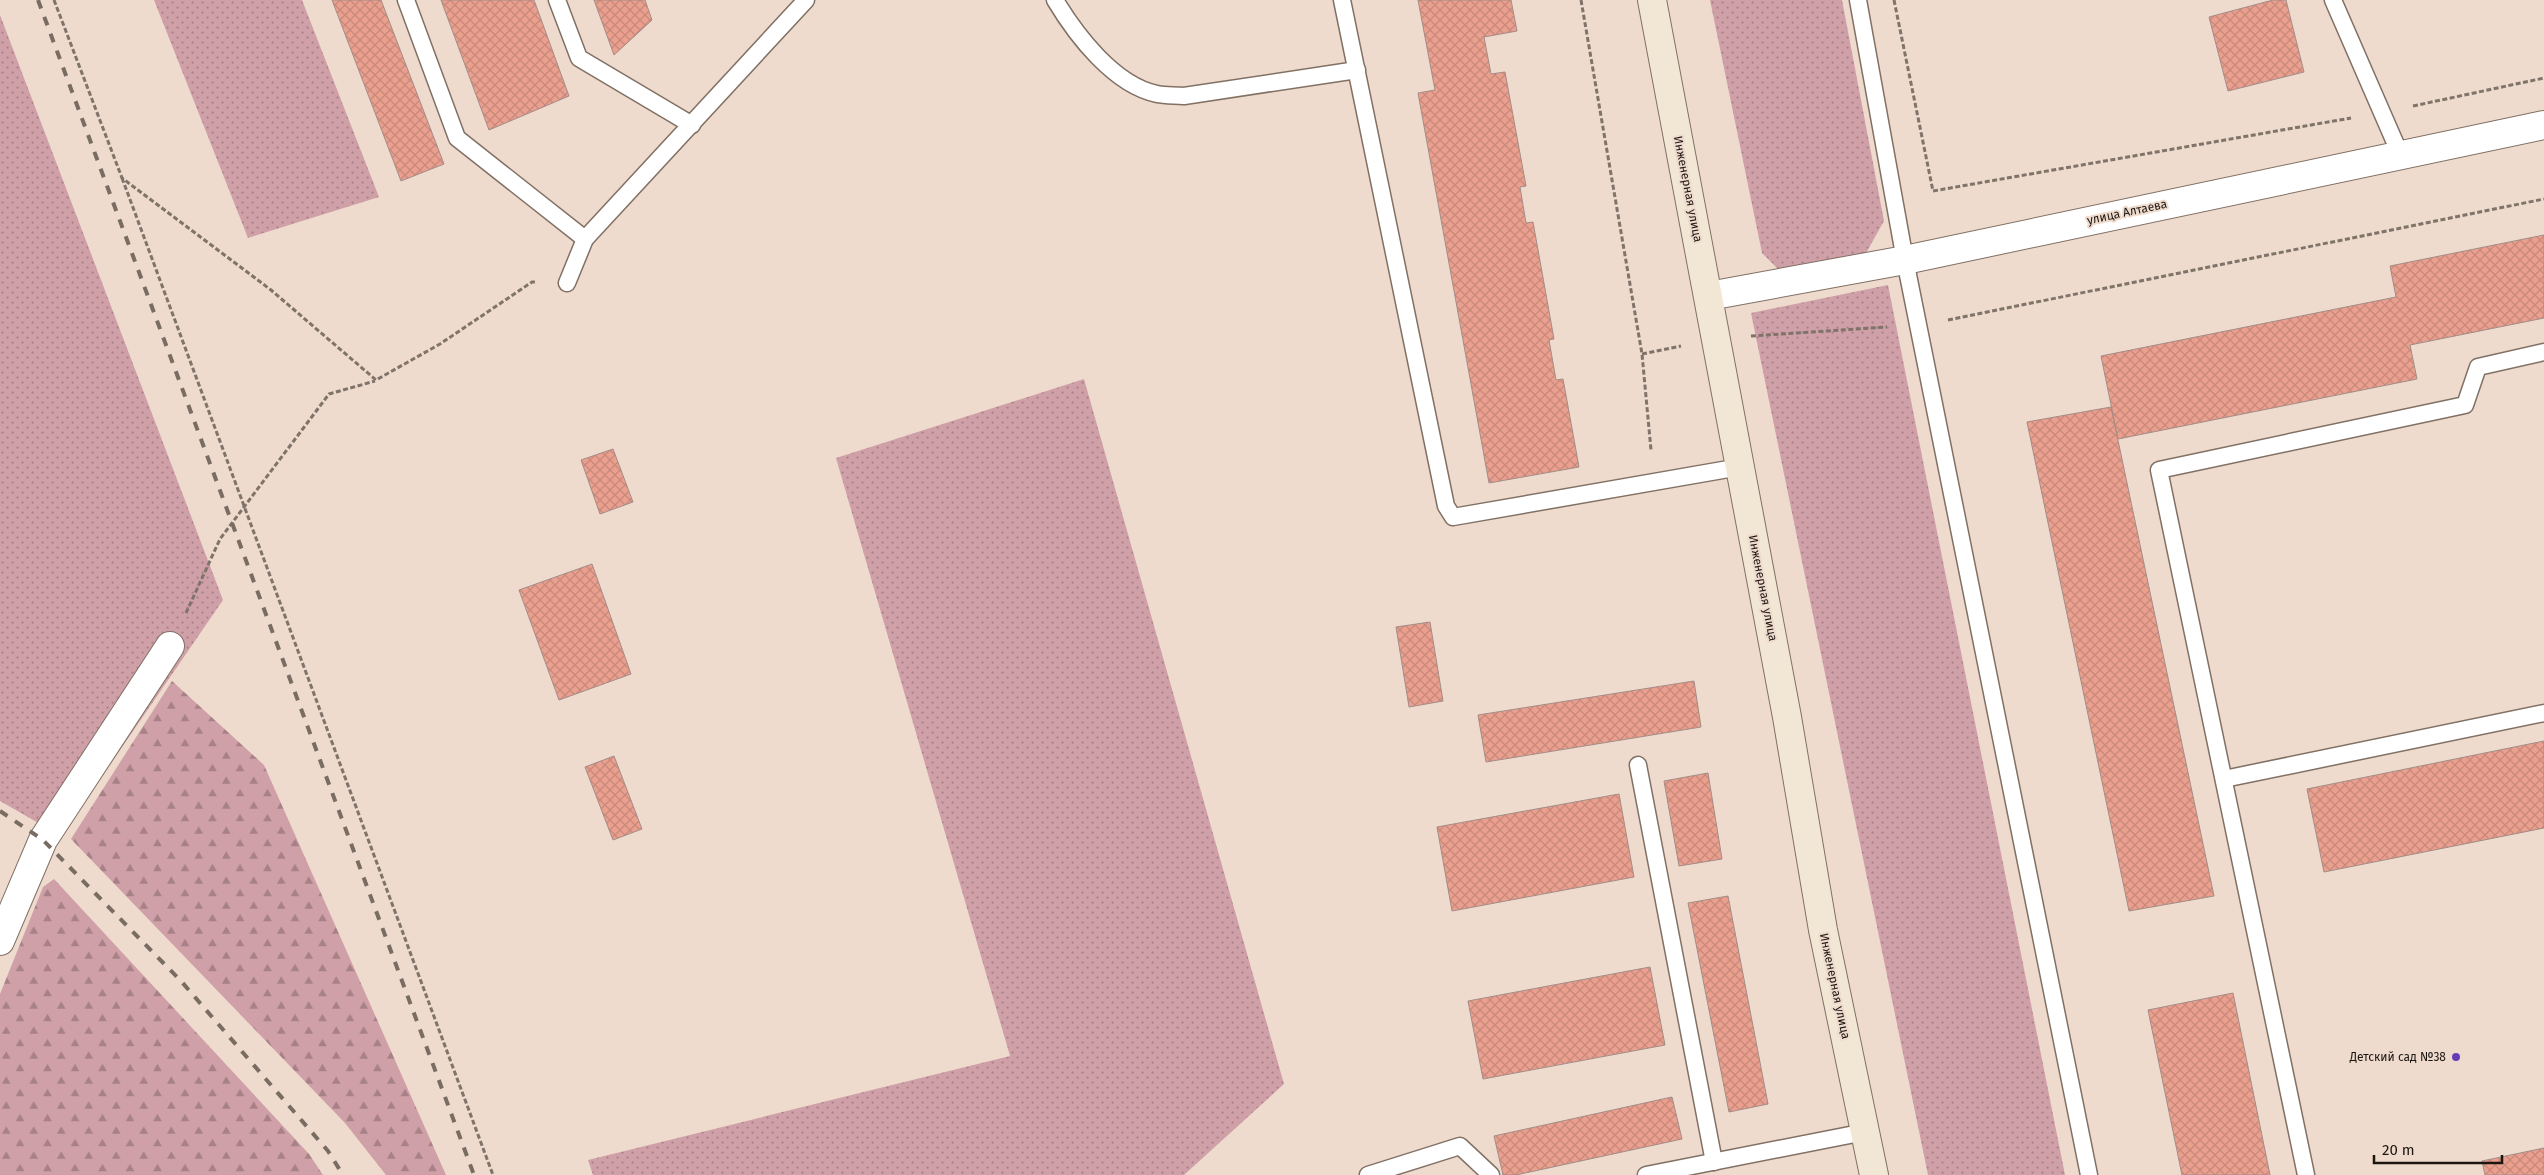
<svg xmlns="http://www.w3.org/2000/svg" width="2544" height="1175" viewBox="0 0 2544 1175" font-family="'Fira Sans',sans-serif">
	<defs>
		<pattern id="grass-dots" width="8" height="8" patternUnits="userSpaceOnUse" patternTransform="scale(1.25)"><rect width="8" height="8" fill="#d0a0a8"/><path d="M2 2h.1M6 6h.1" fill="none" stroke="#a88187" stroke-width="1.8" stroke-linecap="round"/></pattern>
		<pattern id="forest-firs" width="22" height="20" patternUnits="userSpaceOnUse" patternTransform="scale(1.25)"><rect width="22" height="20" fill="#d0a0a8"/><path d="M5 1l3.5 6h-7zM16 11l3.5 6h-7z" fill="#a88187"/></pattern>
		<pattern id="building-cross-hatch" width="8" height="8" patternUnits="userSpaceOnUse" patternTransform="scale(1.25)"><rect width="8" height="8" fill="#eba08f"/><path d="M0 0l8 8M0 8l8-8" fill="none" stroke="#c9897a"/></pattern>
	</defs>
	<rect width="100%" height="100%" fill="#eedbcd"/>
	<g fill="url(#grass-dots)">
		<path d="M154 0H302L379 197 248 238Z"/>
		<path d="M1710 0H1842L1884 221 1861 262 1783 274 1762 253Z"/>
		<path d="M0 15 223 600 61 836 0 801Z"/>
		<path d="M1888 285 2065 1175H1928L1751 313Z"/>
		<path d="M1084 379 1284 1084 1184 1175H593L588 1160 1010 1056 836 458Z"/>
	</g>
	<g fill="url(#forest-firs)">
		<path d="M172 681 264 765 446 1175H386L345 1123 71 839Z"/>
		<path d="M54 879 309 1154 323 1175H0V994L43 887Z"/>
	</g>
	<g fill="url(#building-cross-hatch)" stroke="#a38c87">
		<path d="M332 0H381L444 164 401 181Z"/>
		<path d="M441 0H534L569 96 489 130Z"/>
		<path d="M594 0H645L652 20 614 55Z"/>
		<path d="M1418 0H1511L1517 31 1484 37 1491 74 1505 72 1526 186 1520 187 1526 223 1533 222 1554 339 1549 340 1556 380 1563 379 1579 467 1489 483 1418 93 1435 90Z"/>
		<path d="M2273 0H2286L2304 72 2228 91 2209 17Z"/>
		<path d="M2544 235V318L2410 345 2417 379 2118 439 2101 356 2396 297 2390 266Z"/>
		<path d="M2111 407 2214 896 2129 911 2027 422Z"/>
		<path d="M613 449 633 502 600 514 581 460Z"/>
		<path d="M592 564 631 674 559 700 519 590Z"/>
		<path d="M1430 622 1443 701 1409 707 1396 627Z"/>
		<path d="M1694 681 1701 727 1486 762 1478 715Z"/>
		<path d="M2544 741V828L2324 872 2307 789Z"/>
		<path d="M614 756 642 829 613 840 585 767Z"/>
		<path d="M1708 773 1722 859 1679 866 1664 781Z"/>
		<path d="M1619 794 1634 877 1452 911 1437 827Z"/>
		<path d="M1728 896 1768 1104 1729 1112 1688 903Z"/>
		<path d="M1650 967 1665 1045 1483 1079 1468 1001Z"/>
		<path d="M2233 993 2270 1175H2182L2148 1010Z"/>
		<path d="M1672 1097 1682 1139 1516 1175H1503L1494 1136Z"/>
		<path d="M2544 1148V1175H2485L2482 1161Z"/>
	</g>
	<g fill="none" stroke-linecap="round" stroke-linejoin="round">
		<g stroke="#817064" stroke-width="19">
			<g id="lane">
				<path d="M406 0 457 138 585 239"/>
				<path d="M557 0 579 58 692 125"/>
				<path d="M1055 0C1076 35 1114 85 1157 94 1166 96 1175 95 1184 96L1357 70"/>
				<path d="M1342 0 1446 506 1453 517 1740 467"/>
				<path d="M1858 0 1905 260 2089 1175"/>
				<path d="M2333 0 2400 154"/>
				<path d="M567 283 585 239 806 0"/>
				<path d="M1638 765 1714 1162"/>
				<path d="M2224 779 2544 713"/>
				<path d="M1368 1175 1460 1146 1491 1175"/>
				<path d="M1646 1175 1865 1132"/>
				<path d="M2306 1175 2159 470 2465 405 2478 367 2544 352"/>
			</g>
		</g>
		<g stroke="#817064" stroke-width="30">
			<g id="street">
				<path d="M1709 296 1905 260 2544 125"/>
				<path d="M0 941 43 840 170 646"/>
			</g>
		</g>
		<g stroke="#817064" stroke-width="30">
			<path id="secondary" d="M1652 0 1787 717 1823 930 1874 1175"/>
		</g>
		<g stroke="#7f736a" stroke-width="3" stroke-dasharray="5 2.5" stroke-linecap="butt">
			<path d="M54 0 122 178 271 290 376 380 440 344 532 282H536"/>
			<path d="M1581 0 1642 354 1651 450"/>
			<path d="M1894 0 1933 191 2351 118"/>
			<path d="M2413 106 2544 78"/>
			<path d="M122 178 493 1175"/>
			<path d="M1948 320 2544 199"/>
			<path d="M1751 336 1887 327"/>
			<path d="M1642 354 1681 346"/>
			<path d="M186 613 220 539 329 394 375 381"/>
		</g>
		<use href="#lane" stroke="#fff" stroke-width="16"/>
		<use href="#street" stroke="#fff" stroke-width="28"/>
		<use href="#secondary" stroke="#f1e7d4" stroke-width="28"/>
		<g stroke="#786c63" stroke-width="4" stroke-dasharray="9 9" stroke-linecap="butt">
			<path d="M38 0 474 1175"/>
			<path d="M0 811 43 840 181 981 328 1151 343 1175"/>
		</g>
	</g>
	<circle fill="#633db5" stroke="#eedbcd" stroke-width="2" cx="2456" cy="1057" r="5"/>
	<g text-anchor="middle" stroke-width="4" stroke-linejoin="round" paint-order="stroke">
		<g font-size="12" fill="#1c1611" stroke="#eedbcd">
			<text transform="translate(1688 189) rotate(79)" y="4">Инженерная улица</text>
			<text transform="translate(2127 212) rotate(-12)" y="4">улица Алтаева</text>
			<text transform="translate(1763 588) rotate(79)" y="4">Инженерная улица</text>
			<text transform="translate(1835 986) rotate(78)" y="4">Инженерная улица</text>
		</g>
		<g font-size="12" fill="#1c1611" stroke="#eedbcd" text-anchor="end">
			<text x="2446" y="1061">Детский сад №38</text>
		</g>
	</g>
	<path d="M2374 1155v8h128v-8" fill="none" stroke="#1c1611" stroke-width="2.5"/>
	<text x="2382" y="1155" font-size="15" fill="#1c1611" stroke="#eedbcd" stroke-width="4" paint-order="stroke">20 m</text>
</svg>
